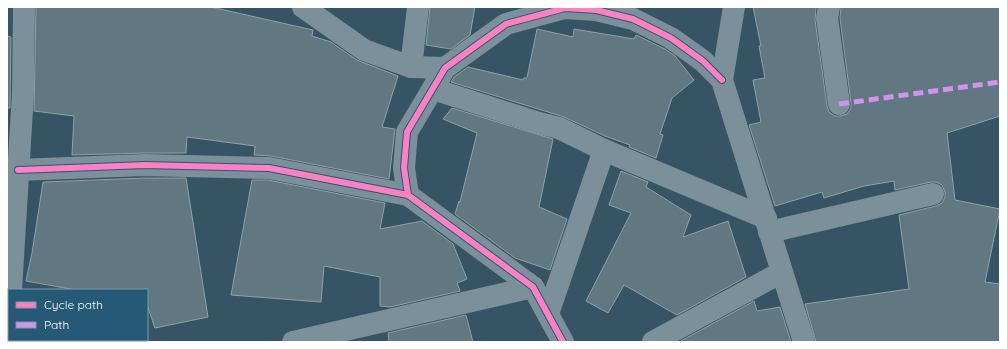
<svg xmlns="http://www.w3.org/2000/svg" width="1007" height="349" viewBox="0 0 1007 349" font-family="Quicksand,sans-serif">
	<rect width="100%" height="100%" fill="#375464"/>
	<g fill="#617782" stroke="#8ea1ab">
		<path d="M36 7H211L313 30 312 36 331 42 357 60 398 76 382 127 395 129 389 179 271 156 254 155 255 146 187 137 186 153H145L72 155 74 116 34 111Z"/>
		<path d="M430 7H475L470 35 451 49 426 45Z"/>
		<path d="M753 7H816L815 20 827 106 829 112 835 116H840L847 114 851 108V103L840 18 841 7H1000V116L947 133 955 200 1000 209 985 282 1000 284V342H816L805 304 909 289 899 215 936 206 942 203 945 197V192L942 185 936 182H931L895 190 894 181 864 186 824 198 822 192 775 206 749 125 761 122 753 80 765 78 759 46H761Z"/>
		<path d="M537 29 573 37 574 29 634 39 636 35 665 49 675 56 694 80 672 98 660 134 663 135 656 158 629 147 630 145 605 136 564 117 451 82 454 77 468 67 523 80 524 78H527Z"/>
		<path d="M7 36 11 37 10 108H7Z"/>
		<path d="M452 108 553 139 539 207 567 219 550 270 515 258 455 214 459 201 460 202 477 133 443 119Z"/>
		<path d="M621 171 648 182 646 187 691 215 683 237 728 221 746 277 677 315 624 285 608 313 586 301 631 213 609 205Z"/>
		<path d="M145 178H186L208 317 155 328 147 305V290H76L26 281 32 253 43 182Z"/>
		<path d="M252 180H268L385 203 380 229 422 221 453 244 467 279 457 283 460 291 390 307 380 306V277L324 266 321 302 231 295Z"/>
		<path d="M754 301 757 311 780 307 791 342H679Z"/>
		<path d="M466 315 473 342H389L388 333Z"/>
	</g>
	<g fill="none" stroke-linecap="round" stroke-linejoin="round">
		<g stroke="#7b909b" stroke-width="22">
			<path d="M303 7 364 50 411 67 445 68"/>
			<path d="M734 7 722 80 804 342"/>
			<path d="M829 7 827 18 839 104"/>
			<path d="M411 67 418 7"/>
			<path d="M433 89 539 123 559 128 604 150 766 218"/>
			<path d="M18 170 145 165 269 168 408 195 533 287 563 342"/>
			<path d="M408 195 404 168 407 132 445 68 506 24 565 8 596 10 633 19 671 38 703 61 722 80"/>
			<path d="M769 232 933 194"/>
			<path d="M11 290 23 93 24 7"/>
			<path d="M7 311 9 302"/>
			<path d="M548 314 604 150"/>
			<path d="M293 342 533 287"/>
			<path d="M653 342 782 272"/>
		</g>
		<path stroke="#d193ec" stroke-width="5" stroke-dasharray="10 5" stroke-linecap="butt" d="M839 104 1000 82"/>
		<g stroke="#255976" stroke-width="8">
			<g id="cycleway">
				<path d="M18 170 145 165 269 168 408 195 533 287 563 342"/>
				<path d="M408 195 404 168 407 132 445 68 506 24 565 8 596 10 633 19 671 38 703 61 722 80"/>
			</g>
		</g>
		<use href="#cycleway" stroke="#ff80c0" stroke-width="6"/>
	</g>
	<rect width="1007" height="349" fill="none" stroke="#ffffff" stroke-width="16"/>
	<rect x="8" y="289" width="140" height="52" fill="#255976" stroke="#7c9bad"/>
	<rect x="16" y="302" width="20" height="6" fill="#ff80c0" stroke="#7c9bad"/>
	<text x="44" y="309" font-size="12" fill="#ffffff">Cycle path</text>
	<rect x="16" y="322" width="20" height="6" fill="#d193ec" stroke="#7c9bad"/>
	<text x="44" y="329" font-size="12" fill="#ffffff">Path</text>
</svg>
